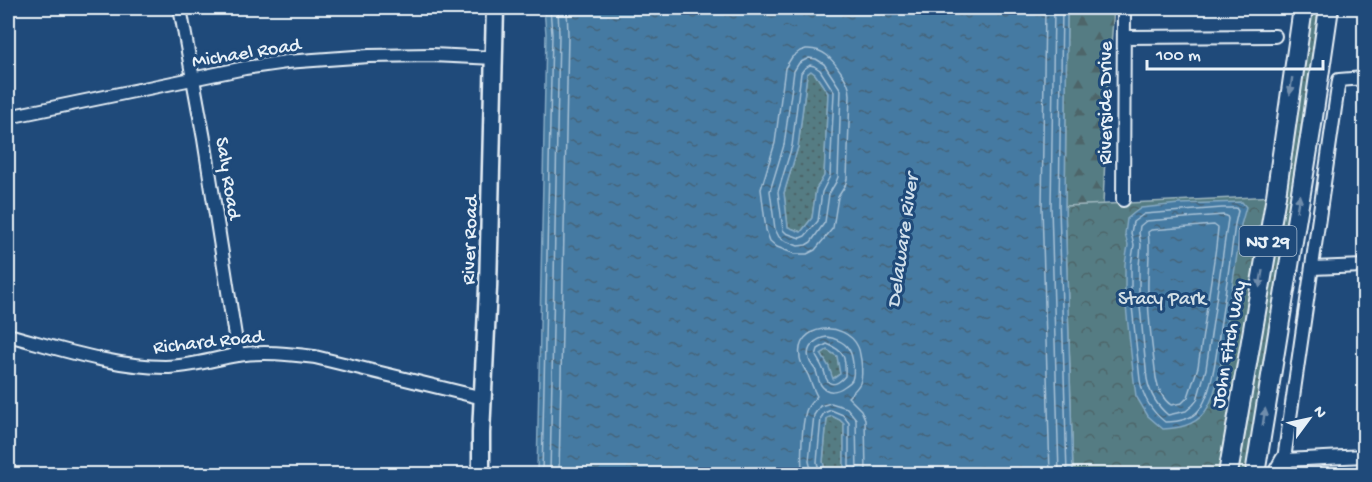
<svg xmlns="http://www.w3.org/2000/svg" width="1372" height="482" viewBox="0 0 1372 482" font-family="'Gochi Hand',sans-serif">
	<defs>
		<pattern id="grass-dots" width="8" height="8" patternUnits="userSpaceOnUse" patternTransform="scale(1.5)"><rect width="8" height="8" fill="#547c83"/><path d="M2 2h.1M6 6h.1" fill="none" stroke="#4e6569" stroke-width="1.8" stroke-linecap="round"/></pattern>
		<pattern id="forest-firs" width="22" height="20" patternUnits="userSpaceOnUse" patternTransform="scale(1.5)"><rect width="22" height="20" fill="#547c83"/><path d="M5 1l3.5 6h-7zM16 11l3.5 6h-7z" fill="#4e6569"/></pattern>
		<pattern id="park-crowns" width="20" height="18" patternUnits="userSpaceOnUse" patternTransform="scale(1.5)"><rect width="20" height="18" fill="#547c83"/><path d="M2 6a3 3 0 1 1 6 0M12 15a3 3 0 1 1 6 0" fill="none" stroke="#4e6569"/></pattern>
		<pattern id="water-ripples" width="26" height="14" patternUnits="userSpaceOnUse" patternTransform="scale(1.5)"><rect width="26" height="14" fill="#457aa2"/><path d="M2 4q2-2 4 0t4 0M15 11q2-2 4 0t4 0" fill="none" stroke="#45647a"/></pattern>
	</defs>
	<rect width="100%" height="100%" fill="#1f4a7a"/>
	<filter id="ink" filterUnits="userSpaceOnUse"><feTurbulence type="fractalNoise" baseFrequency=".0167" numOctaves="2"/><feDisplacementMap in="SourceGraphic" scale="12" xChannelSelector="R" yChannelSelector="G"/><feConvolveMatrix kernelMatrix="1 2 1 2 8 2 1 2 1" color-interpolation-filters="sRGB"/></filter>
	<g filter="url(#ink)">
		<g fill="url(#grass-dots)" stroke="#9eb6be" stroke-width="1.5">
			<path d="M1313 8H1320L1252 440 1246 474H1238L1255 376Z"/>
			<path d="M811 71 815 74 828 93 824 177 816 189 812 218 801 232 788 227 784 193 798 147 807 74Z"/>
			<path d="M827 350 837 356 840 374 832 379 829 367 821 354Z"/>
			<path d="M832 416 840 420 844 424V474H826L823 462 827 418Z"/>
		</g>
		<path fill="url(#forest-firs)" stroke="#9eb6be" stroke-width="1.5" d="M1067 8H1114L1108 82 1103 205 1065 206Z"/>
		<path fill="url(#park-crowns)" stroke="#9eb6be" stroke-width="1.5" d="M1276 196 1227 474H1073L1065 206Z"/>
		<g fill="url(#water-ripples)" stroke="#86aac4" stroke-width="1.5" fill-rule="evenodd">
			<path d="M544 8H1067L1065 206 1073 474H844V424L840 420 832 416 827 418 823 462 826 474H537L546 34ZM811 71 815 74 828 93 824 176 816 189 812 218 801 232 788 227 784 193 798 147 807 74ZM827 350 837 356 840 374 833 379 829 367 821 354Z"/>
			<path d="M1242 202 1246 207 1241 225C1237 257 1232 288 1227 320 1224 344 1219 395 1204 413 1194 426 1178 428 1163 429L1148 416 1136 396 1134 381 1125 297V264L1128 245 1125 234 1127 219 1134 213 1141 208 1179 204Z"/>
		</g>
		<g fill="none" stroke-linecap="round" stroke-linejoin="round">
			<g stroke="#a7c1d6" stroke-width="1.5">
				<path d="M1045 8 1042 207 1050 474"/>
				<path d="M1054 8 1051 207 1059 474"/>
				<path d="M1062 8 1059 207 1067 474"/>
				<path d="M806 49C824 48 832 59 841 72 846 80 850 86 850 95L847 179 845 186 838 197 833 228 815 250 807 254H795L777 247 770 241 766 230 761 189 775 143 785 68 792 57 800 51Z"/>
				<path d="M809 58 816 59 824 64 841 90 838 177 836 182 829 194 825 222 811 242 806 245 798 246 783 240 779 237 775 229 770 191 784 145 794 71 799 63Z"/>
				<path d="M810 65 814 66 820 70 834 92 830 176 822 192 818 221 805 236 800 238 786 233 783 230 778 192 792 146 801 73 804 69Z"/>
				<path d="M1222 208H1236L1238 211 1235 224C1231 256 1226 288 1221 321 1218 342 1213 394 1199 410 1191 420 1177 422 1165 422 1151 411 1143 398 1140 380L1131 297V265L1134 245 1131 233 1133 222 1144 214Z"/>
				<path d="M1223 215 1227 216 1228 219 1206 369 1197 400 1193 405 1186 411 1168 415C1156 405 1150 394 1147 379L1139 296V266L1141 245 1139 233 1140 226 1146 221Z"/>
				<path d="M1214 225 1218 228 1216 247 1198 367 1188 397 1182 403 1171 405C1162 399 1158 388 1156 378 1153 350 1148 321 1148 293 1147 273 1151 252 1148 232L1151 230Z"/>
				<path d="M827 337C834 338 844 342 848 348 853 354 855 372 852 380 850 383 848 384 845 386 837 392 827 394 821 385 818 381 818 376 816 371 814 367 810 364 809 359 805 347 817 338 827 337Z"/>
				<path d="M827 344C845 351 846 358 845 376 840 382 831 389 826 378 825 375 825 372 823 369 821 364 818 360 816 356L818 349Z"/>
				<path d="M542 474 552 34 550 8"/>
				<path d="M550 474 559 34 558 8"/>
				<path d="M559 474 568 35 567 8"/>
				<path d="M803 474C800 462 802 424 806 411 808 405 813 401 817 396 813 389 811 382 808 375 805 369 801 365 800 358 794 324 845 319 858 347 860 351 860 356 861 360 862 368 863 376 860 383 857 389 852 393 848 397L861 410 865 419 866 474"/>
				<path d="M812 474 809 461 814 415 820 406 831 403 847 408 856 419 857 474"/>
				<path d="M820 474 817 462 821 418 824 413 831 410 843 415 849 423V474"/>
			</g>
			<g stroke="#e8f1f8" stroke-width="16">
				<g id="minor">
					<path d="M180 8 204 139 238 355"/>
					<path d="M1124 37 1275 36"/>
					<path d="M8 117 245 68 286 62 369 56 432 55 495 58"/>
					<path d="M1123 200 1124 8"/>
					<path d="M1312 268 1364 266"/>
					<path d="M8 335C57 348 114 367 165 367 190 367 213 359 237 355 264 351 289 354 315 357L483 398"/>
					<path d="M1285 460 1364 456"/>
					<path d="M1283 466 1339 80 1364 78"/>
				</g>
			</g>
			<g stroke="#e8f1f8" stroke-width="21">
				<path id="major" d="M481 474V433L488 288 495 8"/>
			</g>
			<g stroke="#e8f1f8" stroke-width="22">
				<g id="highway">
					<path d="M1228 474 1276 196 1303 8"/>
					<path d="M1255 474 1311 131 1329 8"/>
					<path d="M1277 474 1285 460"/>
				</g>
			</g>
			<use href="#minor" stroke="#1f4a7a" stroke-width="12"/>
			<use href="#major" stroke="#1f4a7a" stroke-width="16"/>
			<use href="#highway" stroke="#1f4a7a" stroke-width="18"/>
		</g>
		<defs><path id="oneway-solid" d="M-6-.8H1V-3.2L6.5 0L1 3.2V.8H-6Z" transform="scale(1.5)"/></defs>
		<g fill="#6f8dac">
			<use href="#oneway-solid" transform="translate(1291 86) rotate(98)"/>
			<use href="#oneway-solid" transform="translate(1298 203) rotate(-80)"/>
			<use href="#oneway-solid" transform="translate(1261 279) rotate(100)"/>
			<use href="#oneway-solid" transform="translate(1264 417) rotate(-81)"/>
		</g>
	</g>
	<g text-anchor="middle" stroke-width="6" stroke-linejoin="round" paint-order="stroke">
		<rect fill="#1f4a7a" stroke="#acbfd2" stroke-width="1.5" x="1239.5" y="226" width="57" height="30" rx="4.5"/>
		<g font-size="18" font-weight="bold" fill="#e8f1f8">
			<text x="1268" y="247">NJ 29</text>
		</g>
		<g font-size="20" fill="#e8f1f8" stroke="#1f4a7a">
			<text transform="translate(246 51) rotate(-9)" y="7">Michael Road</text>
			<text transform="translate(1104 103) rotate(-90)" y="7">Riverside Drive</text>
			<text transform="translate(230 178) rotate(81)" y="7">Saly Road</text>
			<text transform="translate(468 240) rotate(-88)" y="7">River Road</text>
			<text transform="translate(208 340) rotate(-6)" y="7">Richard Road</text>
			<text transform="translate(1227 344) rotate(-80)" y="7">John Fitch Way</text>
		</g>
		<g font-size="20" fill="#d2dfe6" stroke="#1f4a7a">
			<text x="1162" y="304">Stacy Park</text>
		</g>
		<g font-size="21" font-style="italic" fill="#d0dfeb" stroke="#1f4a7a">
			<text transform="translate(901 241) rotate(-82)" y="7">Delaware River</text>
		</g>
	</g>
	<rect width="1372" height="482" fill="none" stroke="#1f4a7a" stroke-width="30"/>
	<rect x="15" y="15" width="1342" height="452" fill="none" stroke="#e8f1f8" stroke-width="2" filter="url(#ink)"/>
	<g transform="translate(1309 419) rotate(57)" stroke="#1f4a7a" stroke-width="4.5" paint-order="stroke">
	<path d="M0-4.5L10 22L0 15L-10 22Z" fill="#e8f1f8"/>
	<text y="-9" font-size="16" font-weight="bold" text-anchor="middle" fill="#e8f1f8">N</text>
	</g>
	<path d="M1147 60v9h176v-9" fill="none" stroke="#e8f1f8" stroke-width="3"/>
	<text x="1156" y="60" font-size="18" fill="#e8f1f8" stroke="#1f4a7a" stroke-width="4.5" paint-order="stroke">100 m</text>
</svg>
